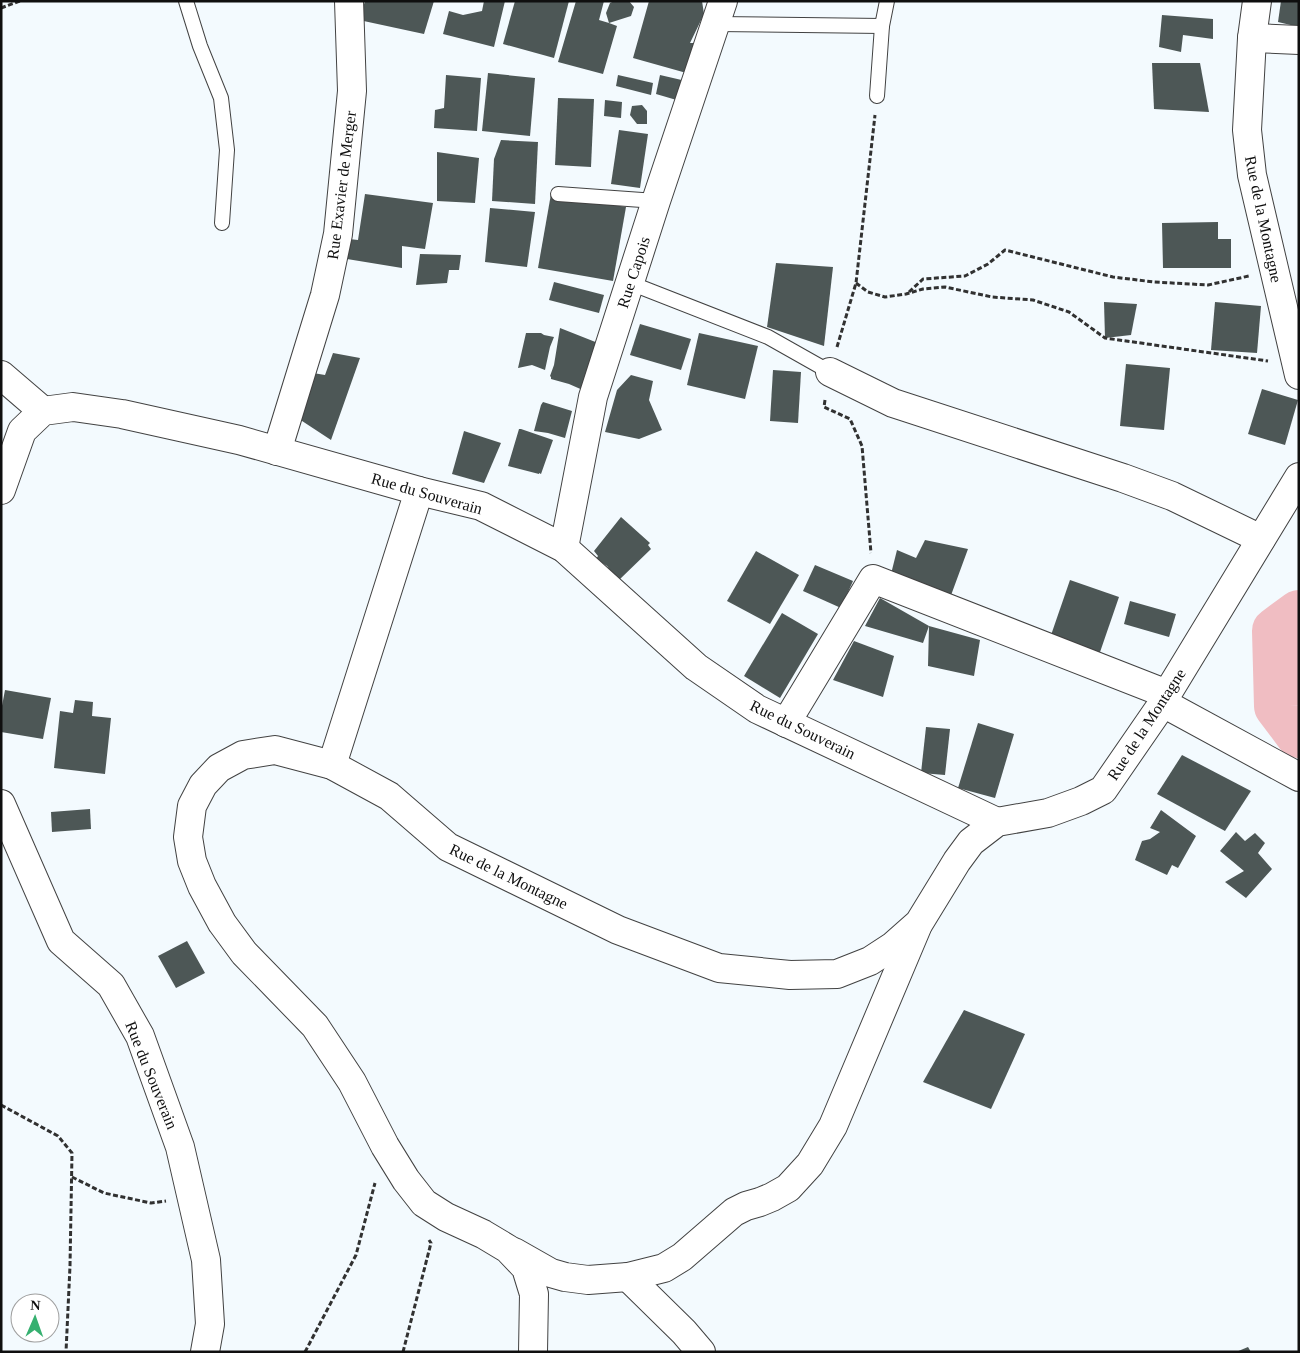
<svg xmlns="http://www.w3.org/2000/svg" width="1300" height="1353" viewBox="0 0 1300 1353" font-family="Georgia,serif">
	<rect width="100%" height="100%" fill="#f3fafe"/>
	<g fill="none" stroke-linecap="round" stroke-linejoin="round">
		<path stroke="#f0bdc2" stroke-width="48" d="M1299 614 1276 631 1278 706 1299 734"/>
	</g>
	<g fill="#4d5756">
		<path d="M365 1H434L424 34 359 20Z"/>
		<path d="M484 1 491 2V1H505L494 47 443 34 449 11 463 15 482 11Z"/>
		<path d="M515 1H569L554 58 503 44Z"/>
		<path d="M576 1H604L599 20 609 23 606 13 610 3 614 1H629L634 7 631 16 609 23 617 26 603 74 558 62Z"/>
		<path d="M649 1H702L704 14 690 43H699L690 74 633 58Z"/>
		<path d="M1281 1H1299V27L1278 22Z"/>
		<path d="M1162 15 1213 19V39L1183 35 1181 52 1159 47Z"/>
		<path d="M1152 63H1200L1209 112 1154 109Z"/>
		<path d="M488 73 535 78 530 136 482 131Z"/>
		<path d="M446 75 481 78 477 131 434 128 435 110 444 108Z"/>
		<path d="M618 75 653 83 651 95 616 86Z"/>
		<path d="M660 75 686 81 680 101 656 94Z"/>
		<path d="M558 98 594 99 591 167 555 165Z"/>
		<path d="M605 100 622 102 621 118 604 116Z"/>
		<path d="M642 105 647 111V124H637L630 115 632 106Z"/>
		<path d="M619 130 648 134 640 188 611 184Z"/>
		<path d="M501 140 538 142 535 204 492 201 494 159Z"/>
		<path d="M437 152 479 158 475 203 437 201Z"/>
		<path d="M365 194 433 203 425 249 402 246V268L347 259 349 239 358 240Z"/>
		<path d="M551 194 626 207 613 281 538 268Z"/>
		<path d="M490 208 535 212 527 267 485 262Z"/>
		<path d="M1218 222V239H1231V268H1163L1162 223Z"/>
		<path d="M420 254 461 255 459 270H449L447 283 416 285Z"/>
		<path d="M776 263 833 267 824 346 767 327Z"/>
		<path d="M554 282 604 295 599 313 549 300Z"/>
		<path d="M1104 302 1137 304 1131 335 1105 338Z"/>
		<path d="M1215 302 1261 306 1257 353 1211 350Z"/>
		<path d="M640 324 691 339 681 370 630 355Z"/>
		<path d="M560 328 603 345 585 391 569 384 551 379V377L550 376 554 365Z"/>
		<path d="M526 333H541L544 335 554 337 550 347 545 370 532 365 518 368Z"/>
		<path d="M699 333 758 346 745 399 687 385Z"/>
		<path d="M333 353 360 358 331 440 296 417 313 373 325 375Z"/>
		<path d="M1126 364 1170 368 1164 430 1120 426Z"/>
		<path d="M773 370 801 372 798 423 770 421Z"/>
		<path d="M631 375 653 381 649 400 662 430 639 439 605 432 617 390Z"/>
		<path d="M1262 389 1298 400 1285 445 1248 434Z"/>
		<path d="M543 402 572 411 565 438 548 433 534 431 541 405Z"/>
		<path d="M519 429H521L553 440 541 474 539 473V474L508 466Z"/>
		<path d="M464 431 501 443 484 483 452 474Z"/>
		<path d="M621 517 650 543 648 545 651 549 618 581 607 566 596 559 598 556 594 551Z"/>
		<path d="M925 540 968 549 950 598 891 574 897 550 916 558Z"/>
		<path d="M756 551 799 575 770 624 727 601Z"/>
		<path d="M815 565 853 581 841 608 803 591Z"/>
		<path d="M1070 580 1119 597 1099 655 1050 638Z"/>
		<path d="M880 598 929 626 980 640 974 676 928 666 929 626 923 643 865 626Z"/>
		<path d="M1130 601 1176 614 1169 637 1124 624Z"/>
		<path d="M782 613 818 634 780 698 744 676Z"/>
		<path d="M854 641 894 656 883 697 833 680Z"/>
		<path d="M5 690 51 698 43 739 1 732V711Z"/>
		<path d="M75 700 93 702 92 716 111 718 105 774 54 768 60 711 73 713Z"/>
		<path d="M978 723 1014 734 995 798 958 788Z"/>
		<path d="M926 727 950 729 945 775 921 773Z"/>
		<path d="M1182 755 1251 791 1225 831 1157 794Z"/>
		<path d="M90 809 91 829 52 832 51 812Z"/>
		<path d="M1161 810 1196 836 1178 868 1172 865 1167 875 1135 860 1142 841 1150 839 1160 832 1150 828Z"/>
		<path d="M1236 832 1245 841 1255 833 1265 843 1258 853 1272 869 1246 898 1225 882 1244 871 1220 851Z"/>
		<path d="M187 941 205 973 176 988 158 956Z"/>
		<path d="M964 1010 1025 1034 991 1109 923 1082Z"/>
		<path d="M1248 1347 1251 1352H1236Z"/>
	</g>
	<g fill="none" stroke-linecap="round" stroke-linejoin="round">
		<g stroke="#424242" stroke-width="16">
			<g id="lane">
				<path d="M186 1 200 46 221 98 227 150 222 223"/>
				<path d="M716 24 882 26 887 1"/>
				<path d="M877 96 882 26"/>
				<path d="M558 194 656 201"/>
				<path d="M630 283 768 337 830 372"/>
			</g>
		</g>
		<g stroke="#424242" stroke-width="30">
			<g id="street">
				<path d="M1257 1 1252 38 1247 130 1252 175 1299 375"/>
				<path d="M1252 38 1299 40"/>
				<path d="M830 372 893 403 1123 478 1172 496 1261 539"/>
				<path d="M1 375 43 411"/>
				<path d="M277 451 325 295 338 234 352 91 349 1"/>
				<path d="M1 490 22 431 43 411 73 407 122 414 239 440 419 491 481 506 564 548 696 667 757 709 997 822"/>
				<path d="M564 548 593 397 656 201 723 1"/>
				<path d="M1163 703 1299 777"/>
				<path d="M786 723 873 579 1167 694"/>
				<path d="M332 765 419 491"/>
				<path d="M1 804 61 941 111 985 140 1036 180 1147 206 1260 210 1324 205 1352"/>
				<path d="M514 1252 551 1273 565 1277 588 1280 628 1277 664 1268 682 1257 734 1212 746 1206 760 1202 772 1197 788 1188 810 1164 833 1126 917 927"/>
				<path d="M628 1277 684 1332 701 1352"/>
				<path d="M533 1352 534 1294 526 1268 508 1249 483 1234 446 1217 424 1203 406 1180 385 1146 352 1082 315 1026 244 953 222 923 202 886 192 861 188 837 192 806 203 785 219 768 243 755 275 750 332 765 389 796 448 847 618 930 719 968 790 975 837 974 870 961 893 946 919 923 957 861 971 842 997 822 1048 813 1081 801 1103 790 1163 703 1167 694 1299 477"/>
			</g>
		</g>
		<g stroke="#313131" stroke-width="3" stroke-dasharray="5 2.5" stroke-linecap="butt">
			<path d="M1 8 20 1"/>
			<path d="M856 283 868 292 885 297 906 294 923 289 945 287 992 297 1033 300 1069 312 1105 338 1268 361"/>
			<path d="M909 292 923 279 965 276 988 264 1005 250 1113 277 1154 282 1208 285 1249 276"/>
			<path d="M837 347 856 283 875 115"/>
			<path d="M825 400 824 407 850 419 862 446 871 553"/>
			<path d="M1 1105 58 1136 72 1153 70 1266 66 1352"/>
			<path d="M72 1177 104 1193 151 1203 166 1201"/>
			<path d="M305 1352 356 1255 375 1183"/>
			<path d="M403 1352 431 1243 429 1240"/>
		</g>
		<use href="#lane" stroke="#fff" stroke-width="14"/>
		<use href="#street" stroke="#fff" stroke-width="28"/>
	</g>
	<g text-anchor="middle" stroke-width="5" stroke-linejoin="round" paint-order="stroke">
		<g font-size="16" fill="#0f0f0f" stroke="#fff">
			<text transform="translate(341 185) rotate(-83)" y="6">Rue Exavier de Merger</text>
			<text transform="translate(1264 219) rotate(78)" y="6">Rue de la Montagne</text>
			<text transform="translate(633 272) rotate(-72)" y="6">Rue Capois</text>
			<text transform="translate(427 493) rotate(16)" y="6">Rue du Souverain</text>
			<text transform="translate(1146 724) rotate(-57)" y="6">Rue de la Montagne</text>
			<text transform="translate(803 729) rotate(26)" y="6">Rue du Souverain</text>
			<text transform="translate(509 876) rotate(26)" y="6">Rue de la Montagne</text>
			<text transform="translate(152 1075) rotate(68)" y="6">Rue du Souverain</text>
		</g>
	</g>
	<rect width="1300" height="1353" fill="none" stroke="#0f0f0f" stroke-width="5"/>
	<g transform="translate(35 1318) rotate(2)"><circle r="24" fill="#ffffff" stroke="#9f9f9f"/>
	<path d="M0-4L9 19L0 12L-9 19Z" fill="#36b070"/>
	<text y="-8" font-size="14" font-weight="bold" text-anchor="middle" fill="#0f0f0f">N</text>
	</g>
</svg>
